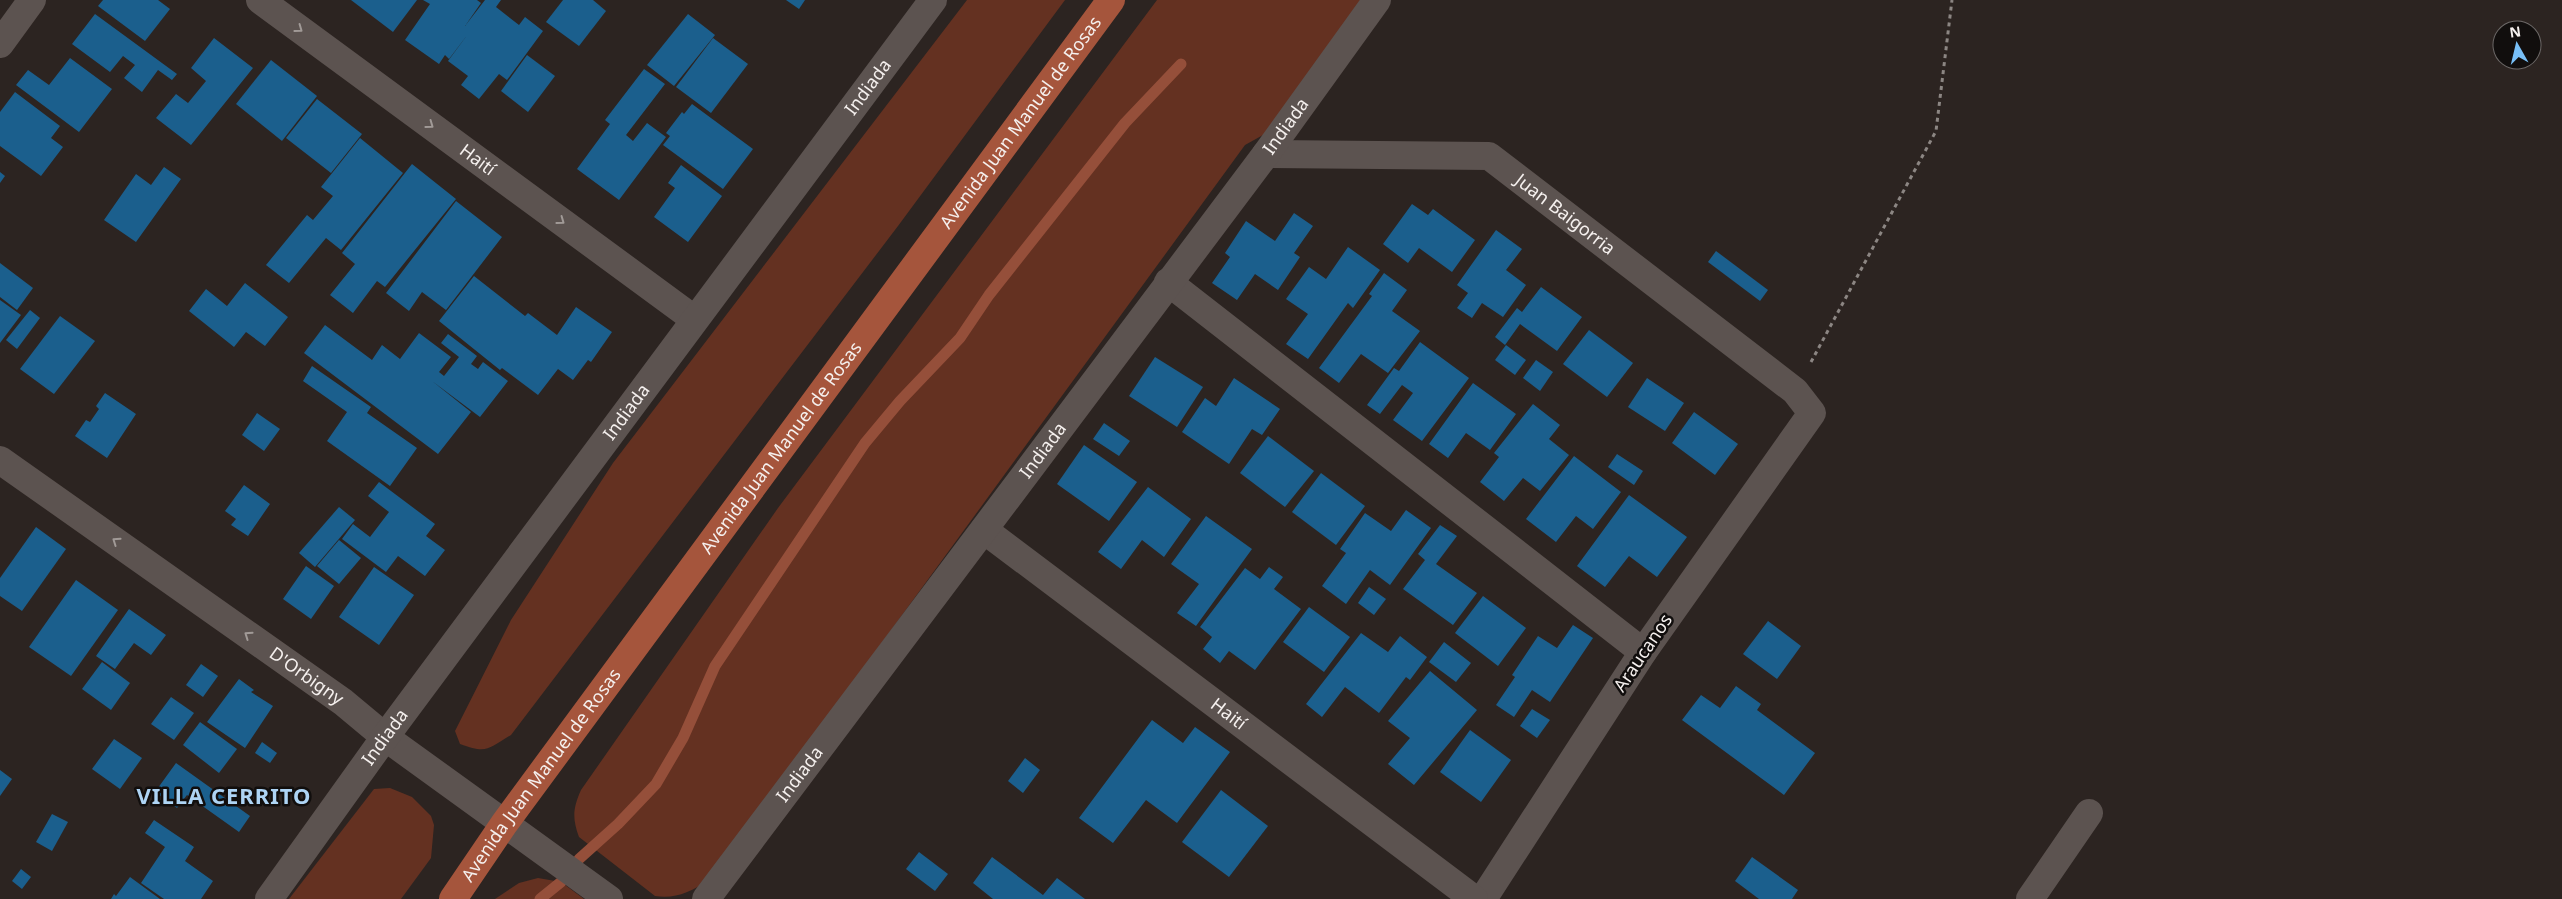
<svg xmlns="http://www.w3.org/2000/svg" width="2562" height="899" viewBox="0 0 2562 899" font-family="'Noto Sans',sans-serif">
	<rect width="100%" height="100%" fill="#2c2421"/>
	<g fill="#643121">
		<path d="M967 0H1065L898 226 511 735C488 749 487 754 460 744L455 731 511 620 613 463Z"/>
		<path d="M1157 0H1361L1272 130 1245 145 708 881C690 892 676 899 655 896L579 837C572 818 573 808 581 790L778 508Z"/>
		<path d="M390 788 412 797 431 816 434 825 431 858 401 899H289L374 789Z"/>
		<path d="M538 878 561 882 584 899H495L519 883Z"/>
	</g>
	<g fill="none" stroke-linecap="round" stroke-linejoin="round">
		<g stroke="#954f3a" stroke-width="11">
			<path d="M579 859 618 824 656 784 683 738 715 666 865 443 900 401 960 338 989 295 1125 123 1181 64"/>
			<path d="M540 899 561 882"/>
		</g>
	</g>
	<g fill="#1b5f8d">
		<path d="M103 0H158L170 9 145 41 98 6Z"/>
		<path d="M351 0H417L393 32Z"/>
		<path d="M423 0H477L481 3 465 26 485 0H501L496 7 519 25 525 17 543 31 507 80 499 74 479 99 461 85 468 76 448 61 468 34 449 59 445 55 439 64 405 40 430 4Z"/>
		<path d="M563 0H593L606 11 579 46 546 22Z"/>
		<path d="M786 0H805L799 9Z"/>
		<path d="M95 14 177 74 172 80 158 70 142 92 124 78 135 65 123 56 110 72 72 44Z"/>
		<path d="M688 14 715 35 674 86 647 65Z"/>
		<path d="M214 38 253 68 191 145 156 118 176 94 188 103 206 81 191 68Z"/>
		<path d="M713 38 748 64 711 113 676 87Z"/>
		<path d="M527 55 555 76 528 112 501 91Z"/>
		<path d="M70 58 112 89 79 132 16 85 28 70 49 85Z"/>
		<path d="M271 60 317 96 282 141 236 104Z"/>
		<path d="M644 69 665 84 626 135 633 141 647 123 666 137 619 200 577 169 610 124 605 120Z"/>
		<path d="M15 92 60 126 51 138 63 147 41 176 0 146V112Z"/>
		<path d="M317 99 362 134 331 173 286 138Z"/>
		<path d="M692 104 753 149 723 189 663 145 670 136 666 133 682 112 684 114Z"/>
		<path d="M360 138 403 173 341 250 326 238 289 283 266 265 307 215 313 220 333 196 321 187Z"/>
		<path d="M412 164 456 199 385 287 377 281 353 313 330 295 355 264 342 253Z"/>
		<path d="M681 165 722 196 688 242 654 217 675 188 668 183Z"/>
		<path d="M164 167 181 179 136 242 104 220 136 174 151 185Z"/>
		<path d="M0 172 5 176 0 183Z"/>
		<path d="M456 201 502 237 446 310 422 292 409 311 386 293Z"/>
		<path d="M1412 204 1428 215 1433 209 1475 240 1452 272 1419 248 1408 263 1383 244Z"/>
		<path d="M1294 213 1313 226 1294 253 1300 257 1278 290 1255 274 1237 300 1212 283 1230 257 1225 253 1246 221 1275 241Z"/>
		<path d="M1496 230 1522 249 1506 270 1526 285 1503 317 1482 303 1472 318 1457 308 1468 293 1457 285Z"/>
		<path d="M1348 247 1380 270 1353 308 1348 303 1308 359 1286 344 1308 314 1286 299 1309 267 1326 279Z"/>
		<path d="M1716 251 1768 290 1760 301 1708 262Z"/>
		<path d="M0 263 33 288 17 310 0 297Z"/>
		<path d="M1384 273 1407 290 1392 311 1420 331 1388 373 1361 354 1339 383 1319 368 1372 296 1369 294Z"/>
		<path d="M474 276 525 316 528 313 557 335 576 307 612 332 591 362 588 360 573 380 558 369 538 395 502 368 500 370 439 321Z"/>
		<path d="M245 283 288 317 265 346 246 332 234 347 189 311 206 289 227 306Z"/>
		<path d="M1541 287 1582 317 1557 351 1520 324 1505 345 1495 337 1517 308 1522 312Z"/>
		<path d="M0 300 21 315 0 343Z"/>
		<path d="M30 310 40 318 17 349 6 340Z"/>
		<path d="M60 316 95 341 54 394 20 369Z"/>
		<path d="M325 325 372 360 382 345 400 359 419 333 451 357 439 372 444 376 459 357 441 343 448 334 477 356 471 364 478 369 483 362 508 381 480 417 432 381 471 412 438 454 304 353Z"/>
		<path d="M1589 330 1633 363 1607 397 1563 364Z"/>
		<path d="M1420 342 1469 378 1422 441 1393 420 1413 393 1402 385 1380 414 1367 405 1394 368 1399 371Z"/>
		<path d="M1506 345 1526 360 1515 375 1495 360Z"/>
		<path d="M1155 357 1203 387 1177 427 1129 396Z"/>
		<path d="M1536 360 1553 372 1540 391 1523 378Z"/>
		<path d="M312 366 371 407 367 413 417 448 390 486 327 441 347 412 303 381Z"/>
		<path d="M1234 378 1280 409 1262 435 1252 429 1229 464 1182 432 1205 398 1216 406Z"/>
		<path d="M1647 378 1684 403 1665 431 1628 407Z"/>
		<path d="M1473 383 1516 414 1490 450 1466 433 1448 458 1429 444Z"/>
		<path d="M105 393 136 414 107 458 75 436 86 420 90 422 99 409 96 406Z"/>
		<path d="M1533 404 1560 425 1549 439 1569 455 1540 491 1523 478 1504 501 1480 482 1499 457 1494 453Z"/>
		<path d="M1694 412 1738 444 1715 475 1672 443Z"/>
		<path d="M257 413 280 429 264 451 242 435Z"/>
		<path d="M1104 423 1130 441 1119 456 1093 439Z"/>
		<path d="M1268 436 1314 471 1285 507 1240 473Z"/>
		<path d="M1084 445 1137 482 1109 521 1057 484Z"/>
		<path d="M1617 454 1643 471 1634 485 1608 467Z"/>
		<path d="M1574 456 1621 492 1593 529 1576 516 1556 542 1526 519Z"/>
		<path d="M1321 473 1365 506 1336 545 1292 512Z"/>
		<path d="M379 482 435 524 426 536 445 550 425 576 398 556 386 572 342 539 353 524 370 537 389 512 368 496Z"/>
		<path d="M244 485 270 504 248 536 231 525 236 519 225 511Z"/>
		<path d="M1148 487 1191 519 1164 557 1142 540 1121 569 1098 552Z"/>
		<path d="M1629 495 1687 537 1657 577 1629 556 1605 587 1577 566Z"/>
		<path d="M339 507 355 520 315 567 299 553Z"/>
		<path d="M1406 510 1431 528 1390 585 1370 570 1346 604 1322 586 1346 553 1340 549 1365 513 1391 531Z"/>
		<path d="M1206 516 1252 549 1196 626 1177 613 1199 584 1171 564Z"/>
		<path d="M1440 525 1457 536 1436 564 1477 593 1453 625 1403 589 1425 560 1418 554Z"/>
		<path d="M36 527 66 549 22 611 0 596V578Z"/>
		<path d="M339 540 361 558 339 584 317 566Z"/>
		<path d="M306 566 334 586 311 619 283 599Z"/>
		<path d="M374 567 414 595 379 645 339 617Z"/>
		<path d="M1269 567 1283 577 1274 589 1301 609 1255 670 1229 651 1220 663 1203 649 1212 637 1200 627 1245 568 1260 579Z"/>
		<path d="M76 580 118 610 71 676 29 647Z"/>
		<path d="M1369 587 1386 599 1374 615 1358 603Z"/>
		<path d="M1483 596 1526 628 1498 666 1455 633Z"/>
		<path d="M1309 607 1350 637 1324 672 1283 642Z"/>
		<path d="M129 609 166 635 151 655 134 643 115 669 96 656Z"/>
		<path d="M1768 621 1801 646 1777 679 1743 654Z"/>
		<path d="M1573 625 1593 638 1550 702 1532 690 1514 717 1496 705 1515 677 1512 675 1538 636 1557 648Z"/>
		<path d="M1361 633 1388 652 1400 636 1427 657 1410 680 1406 677 1379 713 1345 687 1322 717 1306 704Z"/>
		<path d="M1444 642 1471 663 1456 682 1429 662Z"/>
		<path d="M102 662 130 683 111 710 82 689Z"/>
		<path d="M201 664 218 676 203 697 186 685Z"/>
		<path d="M1430 671 1477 710 1414 785 1388 764 1410 738 1388 721Z"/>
		<path d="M239 679 254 690 251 692 273 706 245 748 207 722Z"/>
		<path d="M1736 686 1761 704 1757 710 1815 753 1784 795 1682 720 1701 695 1720 708Z"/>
		<path d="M171 697 194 713 174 740 151 724Z"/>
		<path d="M1532 709 1550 720 1537 738 1520 726Z"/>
		<path d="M1152 720 1183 743 1195 727 1230 752 1177 823 1146 800 1113 843 1079 818Z"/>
		<path d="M200 722 237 749 219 773 183 745Z"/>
		<path d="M1470 730 1511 760 1481 802 1440 772Z"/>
		<path d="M114 739 142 758 120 789 92 769Z"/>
		<path d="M262 742 277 753 270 763 255 753Z"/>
		<path d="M1025 758 1040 770 1023 793 1008 781Z"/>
		<path d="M176 763 250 816 239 832 187 795 177 808 155 792Z"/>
		<path d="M0 770 12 779 0 796Z"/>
		<path d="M1221 790 1268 826 1229 877 1182 842Z"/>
		<path d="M52 814 68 822 52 851 36 842Z"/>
		<path d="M154 820 194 847 185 861 213 881 201 899H164L141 883 165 847 145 833Z"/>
		<path d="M919 852 948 874 935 891 906 869Z"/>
		<path d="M992 857 1043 895 1057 878 1085 899H993L973 883Z"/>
		<path d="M1752 857 1798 890 1792 899H1759L1735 881Z"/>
		<path d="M21 869 31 877 22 889 12 881Z"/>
		<path d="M130 877 160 899H111L114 894 116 896Z"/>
	</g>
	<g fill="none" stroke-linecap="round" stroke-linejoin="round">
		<path stroke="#8c8683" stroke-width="3" stroke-dasharray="4 4" stroke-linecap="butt" d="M1811 362 1936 131 1952 0"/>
		<g stroke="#5c5350" stroke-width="28">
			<path id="s1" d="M260 0 694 319"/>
			<path d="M0 44 32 0"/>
			<path id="s2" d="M1266 154 1489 156 1795 391 1812 413 1643 652 1483 899"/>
			<path d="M1168 282 1643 652"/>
			<path id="s3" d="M0 460 343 702 385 737 609 899"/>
			<path id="s4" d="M984 530 1474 899"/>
			<path id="s5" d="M269 899 385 737 933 0"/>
			<path id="s6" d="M706 899 1266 154 1377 0"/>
			<path d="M2030 899 2089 813"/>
		</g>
		<path stroke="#a5553c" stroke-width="28" id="s7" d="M453 899 504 824 1111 0"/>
	</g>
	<defs><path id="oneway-chevron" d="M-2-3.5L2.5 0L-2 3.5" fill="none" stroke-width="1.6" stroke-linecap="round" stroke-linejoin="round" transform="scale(1.25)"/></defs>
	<g stroke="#a19a97">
		<use href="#oneway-chevron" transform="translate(299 29) rotate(36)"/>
		<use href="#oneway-chevron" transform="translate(430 125) rotate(36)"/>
		<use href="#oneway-chevron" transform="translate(561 221) rotate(36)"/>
		<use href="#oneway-chevron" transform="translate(116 541) rotate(-145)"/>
		<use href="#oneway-chevron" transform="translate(248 635) rotate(-145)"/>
	</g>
	<g text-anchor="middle" stroke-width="5" stroke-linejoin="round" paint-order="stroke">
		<g font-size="18" fill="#f5f0ee" stroke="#110e0d">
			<text dy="6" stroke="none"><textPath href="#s5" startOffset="1009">Indiada</textPath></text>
			<text dy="6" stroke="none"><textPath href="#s7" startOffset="962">Avenida Juan Manuel de Rosas</textPath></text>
			<text dy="6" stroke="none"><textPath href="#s6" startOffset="966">Indiada</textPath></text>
			<text dy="6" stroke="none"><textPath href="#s1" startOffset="270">Haití</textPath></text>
			<text dy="6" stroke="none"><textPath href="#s2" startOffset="319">Juan Baigorria</textPath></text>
			<text dy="6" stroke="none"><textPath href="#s5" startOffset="604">Indiada</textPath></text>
			<text dy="6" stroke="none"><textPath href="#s7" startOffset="558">Avenida Juan Manuel de Rosas</textPath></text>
			<text dy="6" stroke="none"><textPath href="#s6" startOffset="561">Indiada</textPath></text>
			<text transform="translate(1643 653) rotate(-56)" y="6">Araucanos</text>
			<text dy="6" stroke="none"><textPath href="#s3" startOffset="375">D'Orbigny</textPath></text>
			<text dy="6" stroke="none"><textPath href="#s4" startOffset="306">Haití</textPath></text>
			<text dy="6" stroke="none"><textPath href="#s5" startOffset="199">Indiada</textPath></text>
			<text dy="6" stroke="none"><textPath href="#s6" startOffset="156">Indiada</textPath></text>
			<text dy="6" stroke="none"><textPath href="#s7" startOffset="152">Avenida Juan Manuel de Rosas</textPath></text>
		</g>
		<g font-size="22" font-weight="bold" letter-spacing="1" fill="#aed4f4" stroke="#110e0d">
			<text x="224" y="804">VILLA CERRITO</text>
		</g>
	</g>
	<g transform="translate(2517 45) rotate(352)"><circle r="24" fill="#110e0d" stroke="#6c6867"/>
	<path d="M0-4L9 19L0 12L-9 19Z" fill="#78bff7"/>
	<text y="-8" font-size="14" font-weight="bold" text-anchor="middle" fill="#f5f0ee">N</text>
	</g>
</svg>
